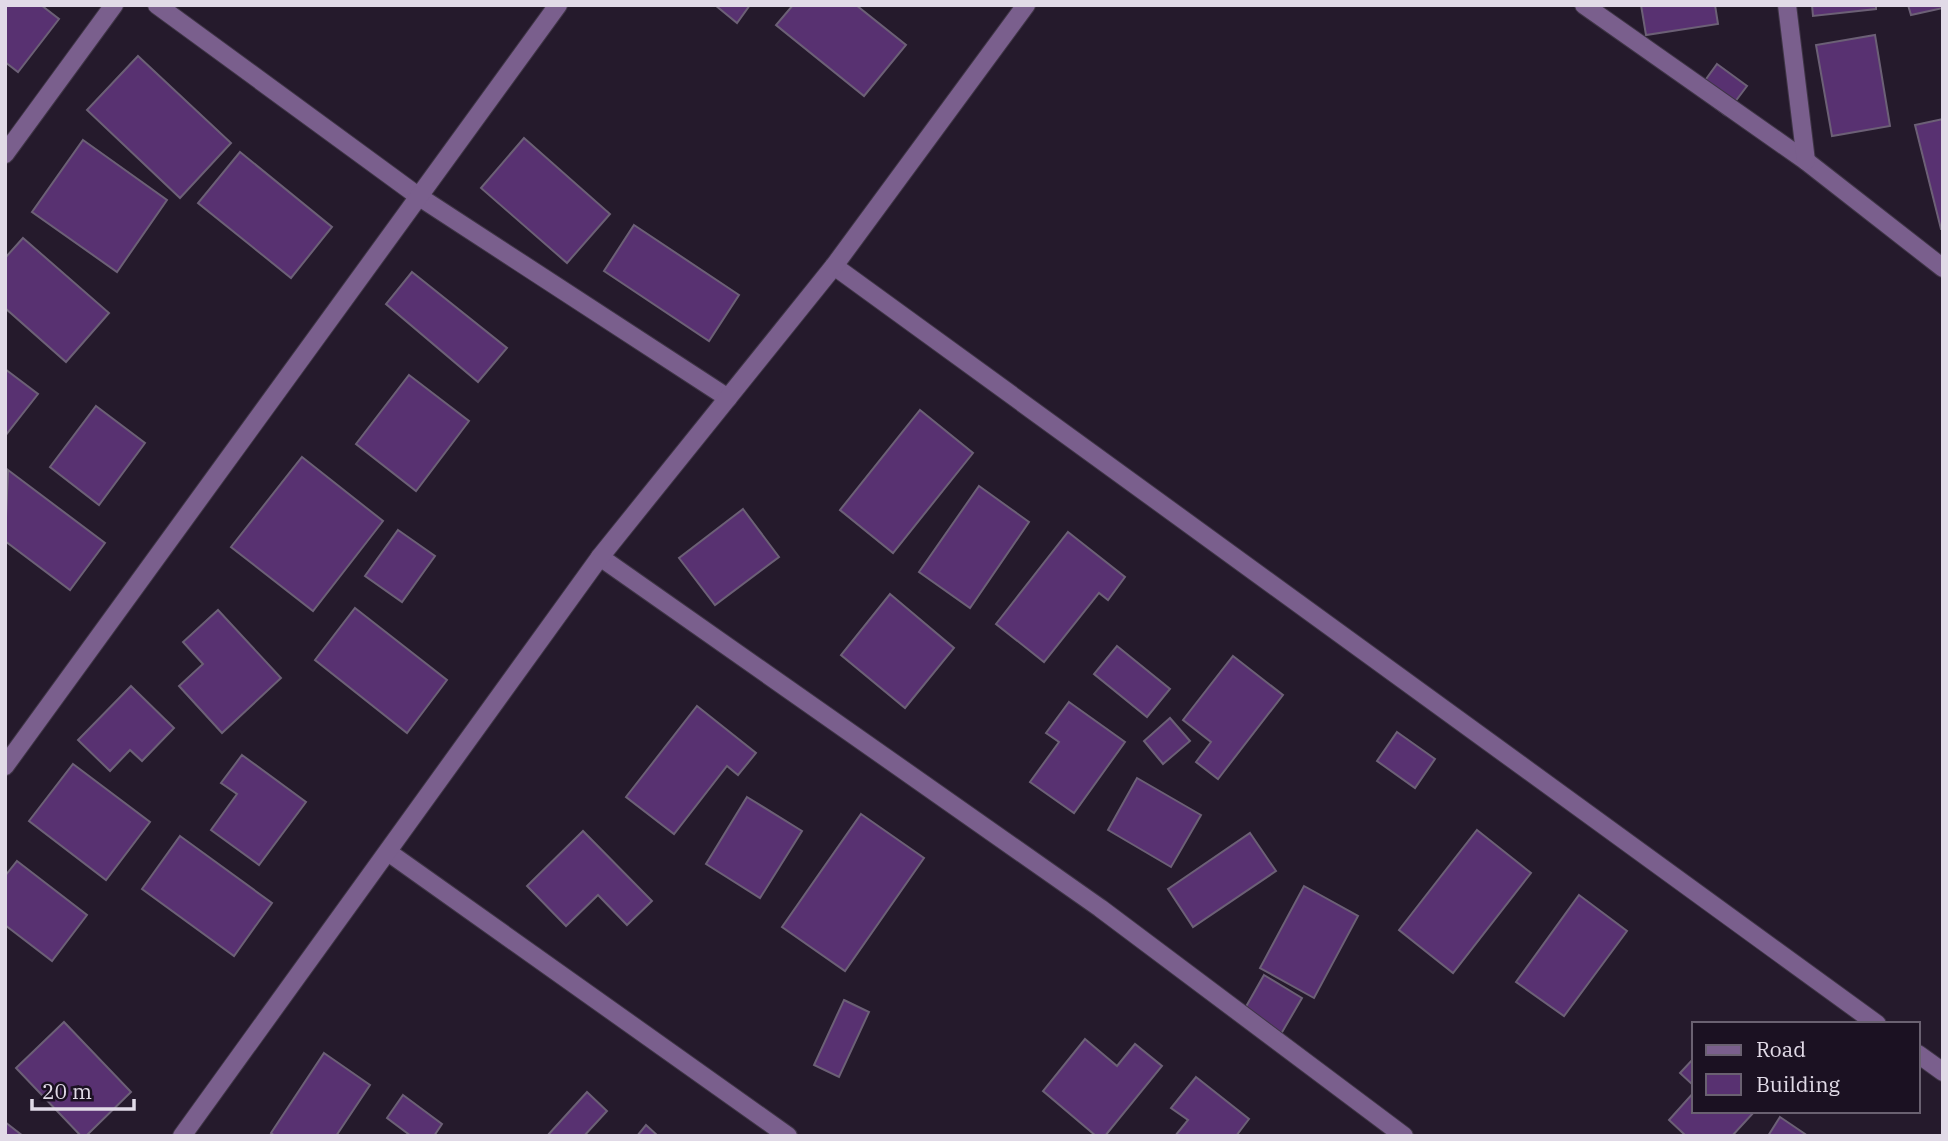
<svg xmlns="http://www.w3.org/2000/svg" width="1948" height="1141" viewBox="0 0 1948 1141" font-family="'IBM Plex Serif',serif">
	<rect width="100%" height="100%" fill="#251a2c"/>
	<g fill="#583171" stroke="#6c6076" stroke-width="2">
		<path d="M5 5H41L59 19 18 72 5 62Z"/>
		<path d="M715 5H750L737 23Z"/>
		<path d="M793 5H856L906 45 864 96 776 25Z"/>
		<path d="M1641 5H1715L1718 24 1646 35Z"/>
		<path d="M1812 5H1876V9L1813 16Z"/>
		<path d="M1908 5H1943V8L1911 15Z"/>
		<path d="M1875 35 1890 126 1832 136 1816 45Z"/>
		<path d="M138 56 231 143 180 198 87 110Z"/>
		<path d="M1717 64 1747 86 1725 115 1696 93Z"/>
		<path d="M1943 119V229H1941L1915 125Z"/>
		<path d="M524 138 610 214 567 263 481 188Z"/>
		<path d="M83 140 167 200 117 272 32 212Z"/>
		<path d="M240 152 332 227 291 278 198 203Z"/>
		<path d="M634 225 739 295 709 341 604 271Z"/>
		<path d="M23 238 109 313 66 362 5 308V258Z"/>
		<path d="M412 272 507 348 478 382 386 304Z"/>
		<path d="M5 369 38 394 5 436Z"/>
		<path d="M409 375 469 421 416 491 356 444Z"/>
		<path d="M96 406 145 443 99 505 50 467Z"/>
		<path d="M920 410 973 453 893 553 840 510Z"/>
		<path d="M302 457 383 521 313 611 231 547Z"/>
		<path d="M8 470 105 543 70 590 5 541Z"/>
		<path d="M979 486 1029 522 970 608 919 572Z"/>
		<path d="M743 509 779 557 715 605 679 558Z"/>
		<path d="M398 530 435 556 402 602 365 576Z"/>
		<path d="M1068 532 1125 577 1108 600 1099 593 1044 662 996 624Z"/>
		<path d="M890 594 954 648 905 708 841 655Z"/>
		<path d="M355 608 447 680 407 733 315 660Z"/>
		<path d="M218 610 281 678 222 733 179 686 203 664 183 642Z"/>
		<path d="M1117 646 1170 689 1147 717 1094 674Z"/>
		<path d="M1233 656 1283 695 1218 779 1196 762 1211 742 1183 720Z"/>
		<path d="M131 686 174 728 142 761 130 750 110 771 78 740Z"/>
		<path d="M1069 702 1125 742 1074 813 1030 782 1059 742 1046 733Z"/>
		<path d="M697 706 756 753 738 775 727 766 674 834 626 797Z"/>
		<path d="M1170 718 1190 741 1163 764 1144 741Z"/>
		<path d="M1397 732 1435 759 1415 788 1377 761Z"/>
		<path d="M242 755 306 802 259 865 211 830 237 794 221 783Z"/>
		<path d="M73 764 150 822 106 880 29 821Z"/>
		<path d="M1137 778 1201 815 1171 867 1108 830Z"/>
		<path d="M747 797 802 831 760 898 706 864Z"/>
		<path d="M861 814 924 858 845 971 782 927Z"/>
		<path d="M1477 830 1531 873 1453 973 1399 930Z"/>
		<path d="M583 831 652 901 627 925 598 895 566 926 527 886Z"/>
		<path d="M1250 833 1276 871 1193 927 1168 889Z"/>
		<path d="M180 836 272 903 234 956 142 889Z"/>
		<path d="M17 861 87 915 52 961 5 925V876Z"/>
		<path d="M1304 886 1358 916 1314 998 1260 968Z"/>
		<path d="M1579 895 1627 931 1564 1016 1516 982Z"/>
		<path d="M1264 975 1302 998 1281 1034 1243 1012Z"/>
		<path d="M844 1000 869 1012 839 1077 814 1065Z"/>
		<path d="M64 1022 131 1092 86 1136H81L16 1068Z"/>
		<path d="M1085 1039 1117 1066 1135 1044 1162 1066 1105 1136H1096L1043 1091Z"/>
		<path d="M324 1053 370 1085 336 1136H275L271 1133Z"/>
		<path d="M1694 1058V1086L1680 1073Z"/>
		<path d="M1196 1077 1249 1119 1236 1136H1175L1188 1120 1171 1108Z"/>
		<path d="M587 1092 607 1111 584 1136H547Z"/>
		<path d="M1694 1092V1111H1755L1732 1136H1686L1669 1120Z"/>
		<path d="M403 1095 442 1124 434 1136H411L387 1118Z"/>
		<path d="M1780 1117 1808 1136H1768Z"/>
		<path d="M5 1122 23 1136H5Z"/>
		<path d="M646 1125 658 1136H637Z"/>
	</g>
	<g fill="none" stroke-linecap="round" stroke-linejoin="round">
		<g stroke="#3f3546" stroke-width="20">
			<g id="minor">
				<path d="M157 5 418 196 728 398"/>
				<path d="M1584 5 1806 161 1943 268"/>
				<path d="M1787 5 1806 161"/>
				<path d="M5 154 114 5"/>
				<path d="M834 266 1877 1024"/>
				<path d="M600 557 1100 908 1404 1136"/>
				<path d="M5 766 558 5"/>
				<path d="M388 852 788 1136"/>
				<path d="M1918 1054 1943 1072"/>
				<path d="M182 1136 600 557 834 266 1026 5"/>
			</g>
		</g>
		<use href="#minor" stroke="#7a5f8d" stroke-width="18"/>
	</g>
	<rect width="1948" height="1141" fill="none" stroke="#e1dae7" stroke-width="14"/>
	<rect x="1692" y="1022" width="228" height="91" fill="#1b1122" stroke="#6a6171" stroke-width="2"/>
	<rect x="1706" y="1045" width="35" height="10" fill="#7a5f8d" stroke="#6a6171" stroke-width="2"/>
	<text x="1756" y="1057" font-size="21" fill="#e1dae7">Road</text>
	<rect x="1706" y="1074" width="35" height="21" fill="#583171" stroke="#6a6171" stroke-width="2"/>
	<text x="1756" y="1092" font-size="21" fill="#e1dae7">Building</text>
	<path d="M32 1099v10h102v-10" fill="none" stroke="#e1dae7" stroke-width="3.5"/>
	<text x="42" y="1099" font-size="21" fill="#e1dae7" stroke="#1b1122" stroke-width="5" paint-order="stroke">20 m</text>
</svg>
